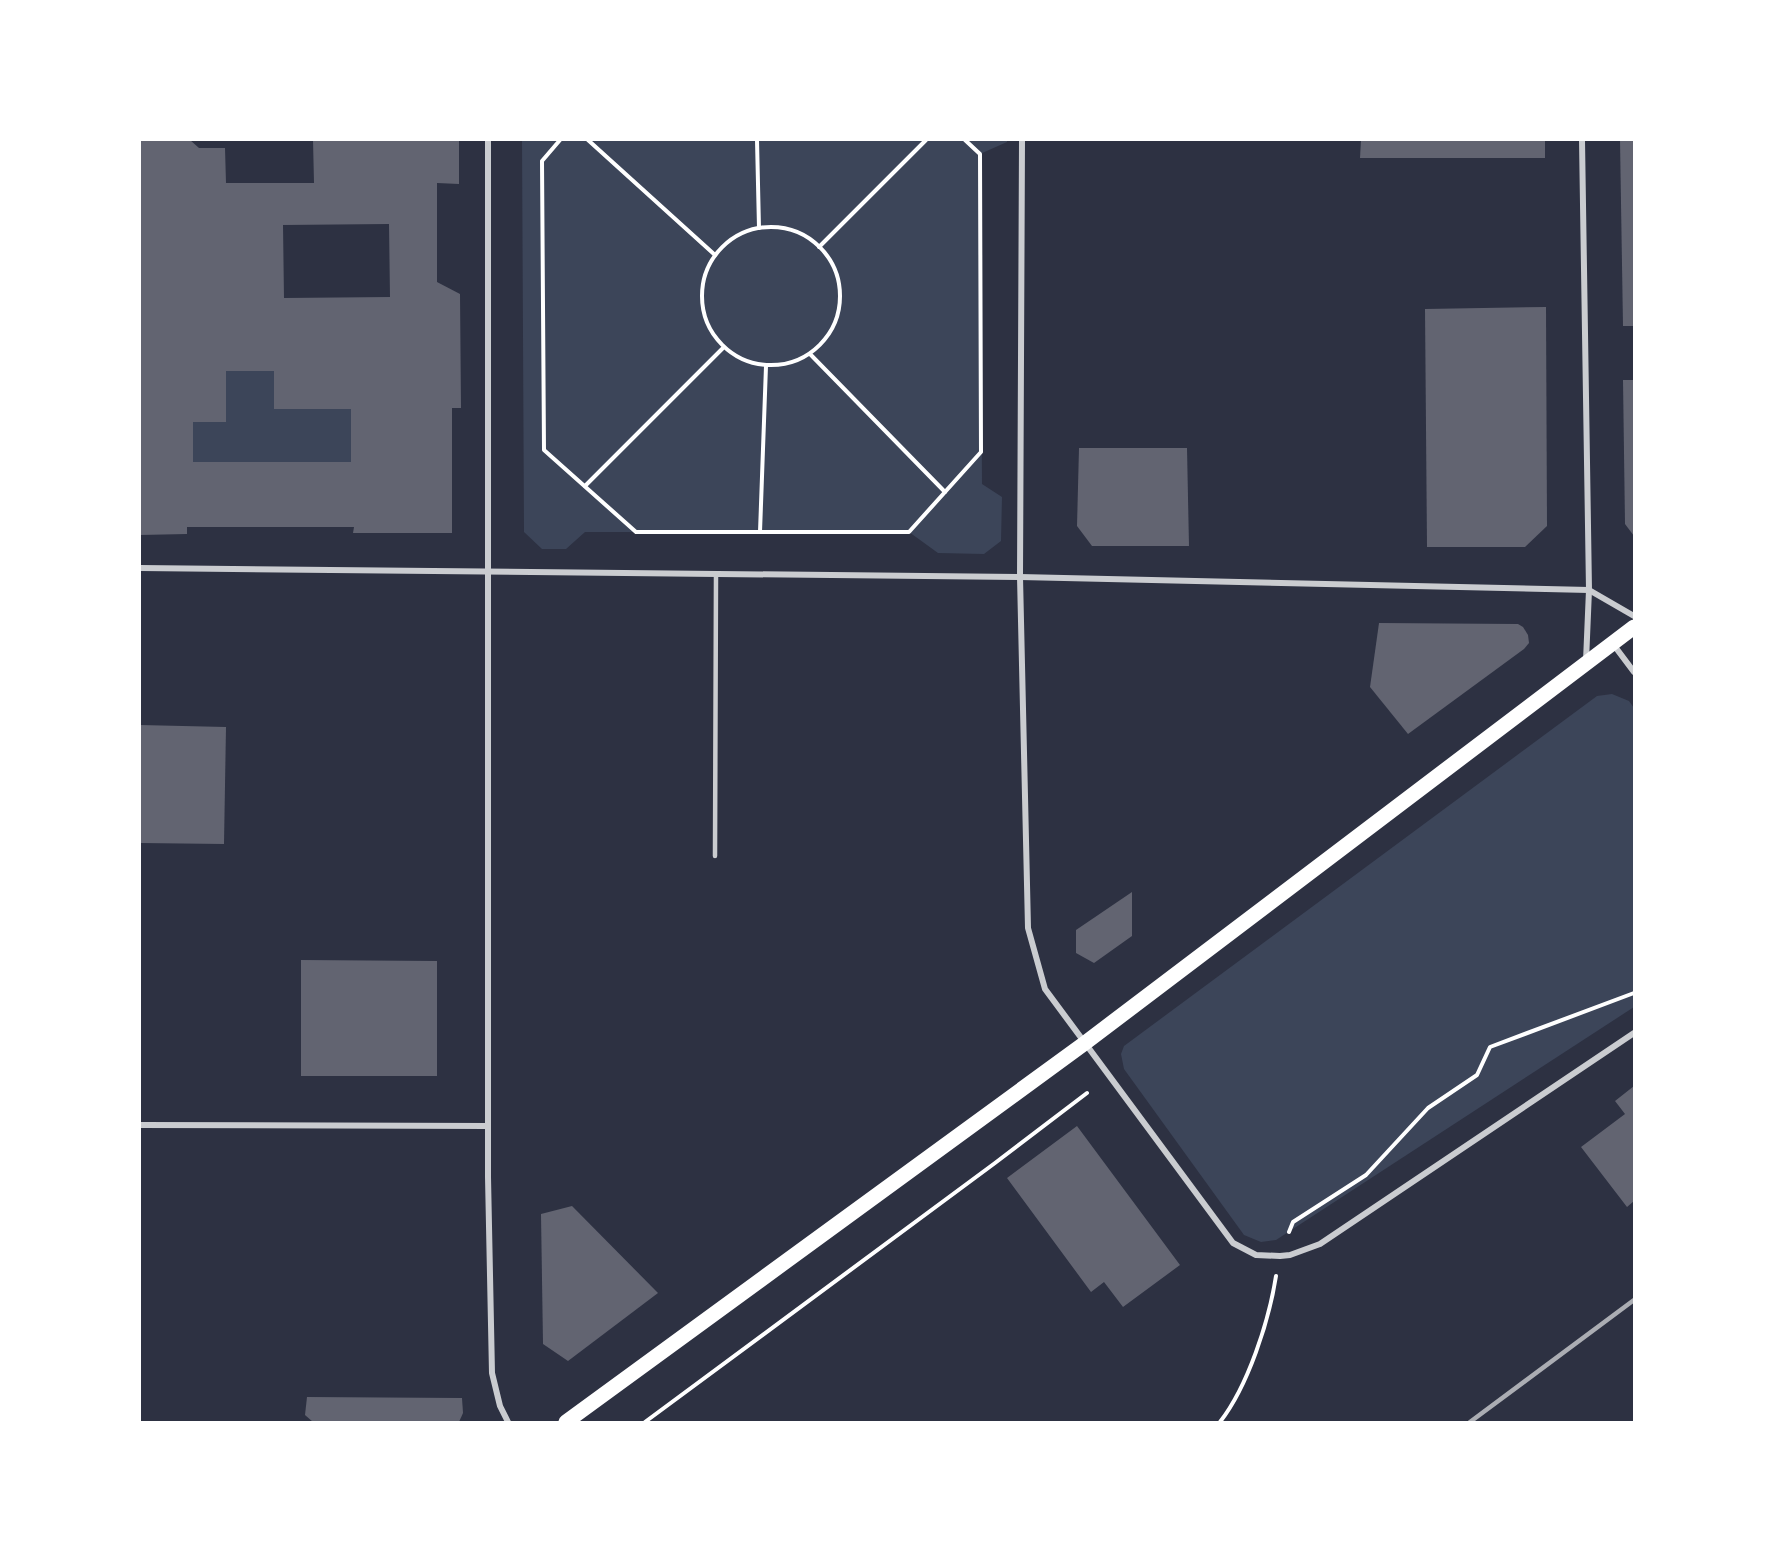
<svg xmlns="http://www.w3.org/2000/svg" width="1774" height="1562" viewBox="0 0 1774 1562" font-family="Karla,sans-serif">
	<rect width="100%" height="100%" fill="#2d3142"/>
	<g fill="#3c4559">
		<path d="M522 140H1007V142L980 154 982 484 1002 497 1001 541 984 554 938 553 909 532H585L566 549H542L524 532Z"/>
		<path d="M226 371H274L351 409V462H193V422H226Z"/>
		<path d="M1612 694 1629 701 1634 708V1007L1276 1240 1261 1242 1244 1235 1124 1069 1121 1054 1124 1046 1597 696Z"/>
	</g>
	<g fill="#626471" fill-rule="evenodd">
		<path d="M140 140H190L199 148H225L226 183H314L313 140H459V184L437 183V282L460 294 461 408H452V533H353L354 527H187V534L140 535ZM389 224 390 297 284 298 283 225ZM226 371H274V409H351V462H193V422H226Z"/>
		<path d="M1361 140H1545V158H1360Z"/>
		<path d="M1620 140H1634V326H1623Z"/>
		<path d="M1546 307 1547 526 1525 547H1427L1425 309Z"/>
		<path d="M1623 380H1634V536L1625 524Z"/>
		<path d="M1079 448H1187L1189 546H1092L1077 526Z"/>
		<path d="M1379 623 1518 624 1523 627 1528 635 1529 643 1524 649 1408 734 1370 687Z"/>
		<path d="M140 725 226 727 224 844 140 843Z"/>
		<path d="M1132 892V936L1094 963 1076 953V930Z"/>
		<path d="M301 960 437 961V1076H301Z"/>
		<path d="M1634 1086V1201L1627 1207 1581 1147 1625 1114 1615 1101Z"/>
		<path d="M1077 1126 1180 1265 1123 1307 1104 1282 1091 1292 1007 1178Z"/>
		<path d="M572 1206 658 1293 568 1361 543 1344 541 1214Z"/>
		<path d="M307 1397 462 1398 463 1413 459 1422H313L305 1415Z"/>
	</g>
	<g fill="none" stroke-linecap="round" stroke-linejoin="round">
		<g stroke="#fff" stroke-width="4">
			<path d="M560 140 542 161 544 450 636 532H909L981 452 980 154 965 140"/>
			<path d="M588 140 715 255"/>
			<path d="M757 140 759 228"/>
			<circle cx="771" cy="296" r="69"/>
			<path d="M819 247 926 140"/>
			<path d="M810 354 945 492"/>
			<path d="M585 486 723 348"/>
			<path d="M760 532 766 366"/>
			<path d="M1289 1232 1293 1222 1366 1175 1428 1108 1477 1075 1490 1047 1634 993"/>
			<path d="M645 1422 995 1163 1087 1093"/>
			<path d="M1220 1422C1248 1386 1269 1321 1276 1276"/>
		</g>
		<path stroke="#caccd0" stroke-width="4.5" d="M715 856 716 574"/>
		<g stroke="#caccd0" stroke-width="6">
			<path d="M488 140V1177L492 1373 500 1406 508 1422"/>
			<path d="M1022 140 1020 577 1028 928 1045 989 1233 1243 1256 1255 1280 1256 1290 1255 1320 1244 1634 1033"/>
			<path d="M1582 140 1589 590 1586 661"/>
			<path d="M140 568 1020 577 1589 590 1634 616"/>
			<path d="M1613 644 1634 672"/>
			<path d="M140 1125 488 1126"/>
		</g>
		<path stroke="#fff" stroke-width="15" d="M566 1422 1085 1043 1634 627"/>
		<path stroke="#abadb3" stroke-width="4.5" d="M1470 1422 1634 1300"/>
	</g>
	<rect width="1774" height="1562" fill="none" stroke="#ffffff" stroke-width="282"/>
</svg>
